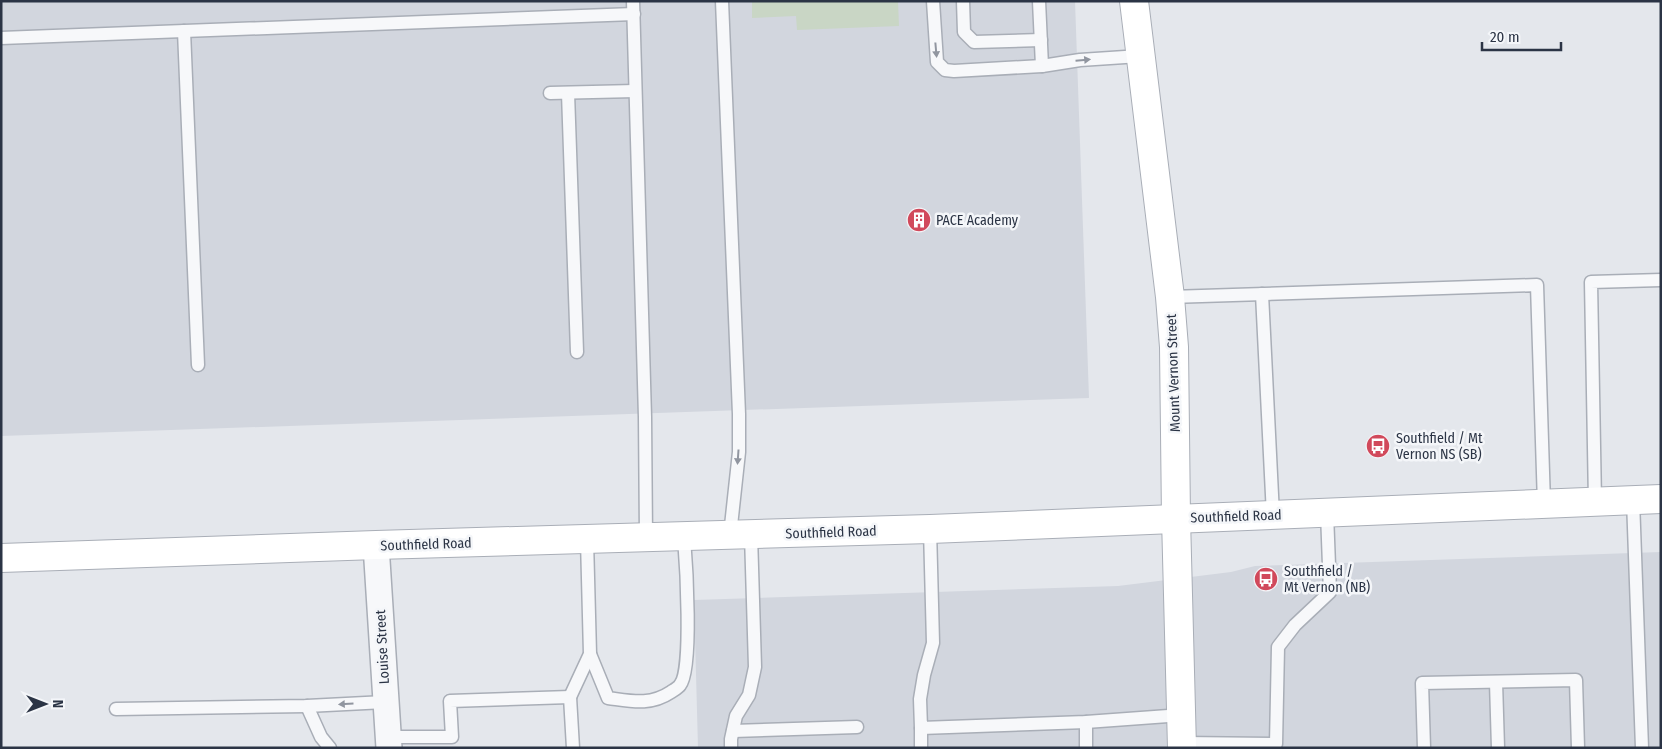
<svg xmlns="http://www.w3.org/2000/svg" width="1662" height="749" viewBox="0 0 1662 749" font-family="'Fira Sans Condensed',sans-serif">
	<rect width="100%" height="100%" fill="#e4e7ec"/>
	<g fill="#d2d6de">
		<path d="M1 1H1075L1089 398 1 436Z"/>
		<path d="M1661 552V748H698L694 600 1118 586 1231 572 1255 566Z"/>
	</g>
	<path fill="#c9d6c5" d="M752 1H898L899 26 797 30 796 16 752 18Z"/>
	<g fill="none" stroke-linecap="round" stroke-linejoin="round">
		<g stroke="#a9aeb7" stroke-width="15">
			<g id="lane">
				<path d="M633 1 645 417 646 538"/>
				<path d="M722 1 739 414V452L730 535"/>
				<path d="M933 1 937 62 945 70 954 71 1042 66 1080 60 1140 56"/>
				<path d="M963 1 964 32 974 42 1041 40"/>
				<path d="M1039 1 1042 66"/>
				<path d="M184 31 198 365"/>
				<path d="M1 38 634 14"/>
				<path d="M550 93 635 91"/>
				<path d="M568 93 577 352"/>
				<path d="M1262 294 1273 515"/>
				<path d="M1170 297 1537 285 1544 504"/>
				<path d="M1633 500 1642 748"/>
				<path d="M1595 502 1591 282 1661 280"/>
				<path d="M930 529 933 643 924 675 920 699 921 728 1086 722 1182 715"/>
				<path d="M590 654 608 698C631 701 650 706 671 692 674 690 678 688 680 685 693 670 686 561 684 537"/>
				<path d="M1496 682 1498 748"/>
				<path d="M570 697 590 654 587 540"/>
				<path d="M307 706 321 737 330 748"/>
				<path d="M116 709 307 706 385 702"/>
				<path d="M1086 722V748"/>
				<path d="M921 728V748"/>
				<path d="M733 731 857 727"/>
				<path d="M388 737H452L450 701 570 697 573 748"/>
				<path d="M1182 743 1276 744 1278 647 1295 625 1330 592 1327 513"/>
				<path d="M731 748V739L736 716 749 695 755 667 751 535"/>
				<path d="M1424 748 1422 683 1576 680 1578 748"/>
			</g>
		</g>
		<g stroke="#a9aeb7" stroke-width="28">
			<path id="street" d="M376 545 389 748"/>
		</g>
		<g stroke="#a9aeb7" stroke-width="30">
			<g id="secondary">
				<path d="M1134 1 1170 297 1174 347 1176 518 1182 748"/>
				<path d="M1 558 376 545 930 529 1661 499"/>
			</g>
		</g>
		<use href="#lane" stroke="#f7f8fa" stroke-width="12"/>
		<use href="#street" stroke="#f7f8fa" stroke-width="25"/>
		<use href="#secondary" stroke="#fff" stroke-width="28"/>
	</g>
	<defs><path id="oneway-solid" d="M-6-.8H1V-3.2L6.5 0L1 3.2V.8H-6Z" transform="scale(1.25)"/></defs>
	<g fill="#9196a0">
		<use href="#oneway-solid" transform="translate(936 50) rotate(85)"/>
		<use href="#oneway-solid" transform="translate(1083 60) rotate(-5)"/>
		<use href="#oneway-solid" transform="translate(738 457) rotate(94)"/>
		<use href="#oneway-solid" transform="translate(346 704) rotate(177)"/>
	</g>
	<defs>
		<g id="building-disc" transform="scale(1.25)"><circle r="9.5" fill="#d1495b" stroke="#f4f6f9"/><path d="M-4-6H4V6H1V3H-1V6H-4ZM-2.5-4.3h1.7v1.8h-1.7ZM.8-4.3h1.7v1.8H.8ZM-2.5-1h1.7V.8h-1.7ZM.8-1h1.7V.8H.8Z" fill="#fff"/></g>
		<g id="bus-disc" transform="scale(1.25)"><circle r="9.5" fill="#d1495b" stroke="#f4f6f9"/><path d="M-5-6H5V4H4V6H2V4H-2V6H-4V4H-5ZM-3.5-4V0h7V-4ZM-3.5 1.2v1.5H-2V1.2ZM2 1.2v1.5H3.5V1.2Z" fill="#fff"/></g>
	</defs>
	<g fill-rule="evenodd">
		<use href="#building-disc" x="919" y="220"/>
		<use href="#bus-disc" x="1378" y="446"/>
		<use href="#bus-disc" x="1266" y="579"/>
	</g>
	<g text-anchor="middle" stroke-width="5" stroke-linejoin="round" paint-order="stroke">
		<g font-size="14" fill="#2b3445" stroke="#f4f6f9" text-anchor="start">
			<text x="936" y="225">PACE Academy</text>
			<text x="1396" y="443">Southfield / Mt<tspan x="1396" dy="16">Vernon NS (SB)</tspan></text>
			<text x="1284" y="576">Southfield /<tspan x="1284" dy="16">Mt Vernon (NB)</tspan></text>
		</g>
		<g font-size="14" fill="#2b3445" stroke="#f4f6f9">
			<text transform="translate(1173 373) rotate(-92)" y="5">Mount Vernon Street</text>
			<text transform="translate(1236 516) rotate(-2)" y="5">Southfield Road</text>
			<text transform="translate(831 532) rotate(-2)" y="5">Southfield Road</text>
			<text transform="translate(426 544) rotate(-2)" y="5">Southfield Road</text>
			<text transform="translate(382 647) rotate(-93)" y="5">Louise Street</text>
		</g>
	</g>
	<rect width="1662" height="749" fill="none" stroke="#2b3445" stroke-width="5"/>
	<g transform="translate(45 704) rotate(90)" stroke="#f4f6f9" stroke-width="4" paint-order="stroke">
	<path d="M0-4L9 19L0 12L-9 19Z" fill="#2b3445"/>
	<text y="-8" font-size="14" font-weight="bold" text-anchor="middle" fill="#2b3445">N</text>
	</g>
	<path d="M1482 42v8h79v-8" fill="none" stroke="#2b3445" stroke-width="2.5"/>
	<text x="1490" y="42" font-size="15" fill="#2b3445" stroke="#f4f6f9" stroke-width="4" paint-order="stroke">20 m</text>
</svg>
